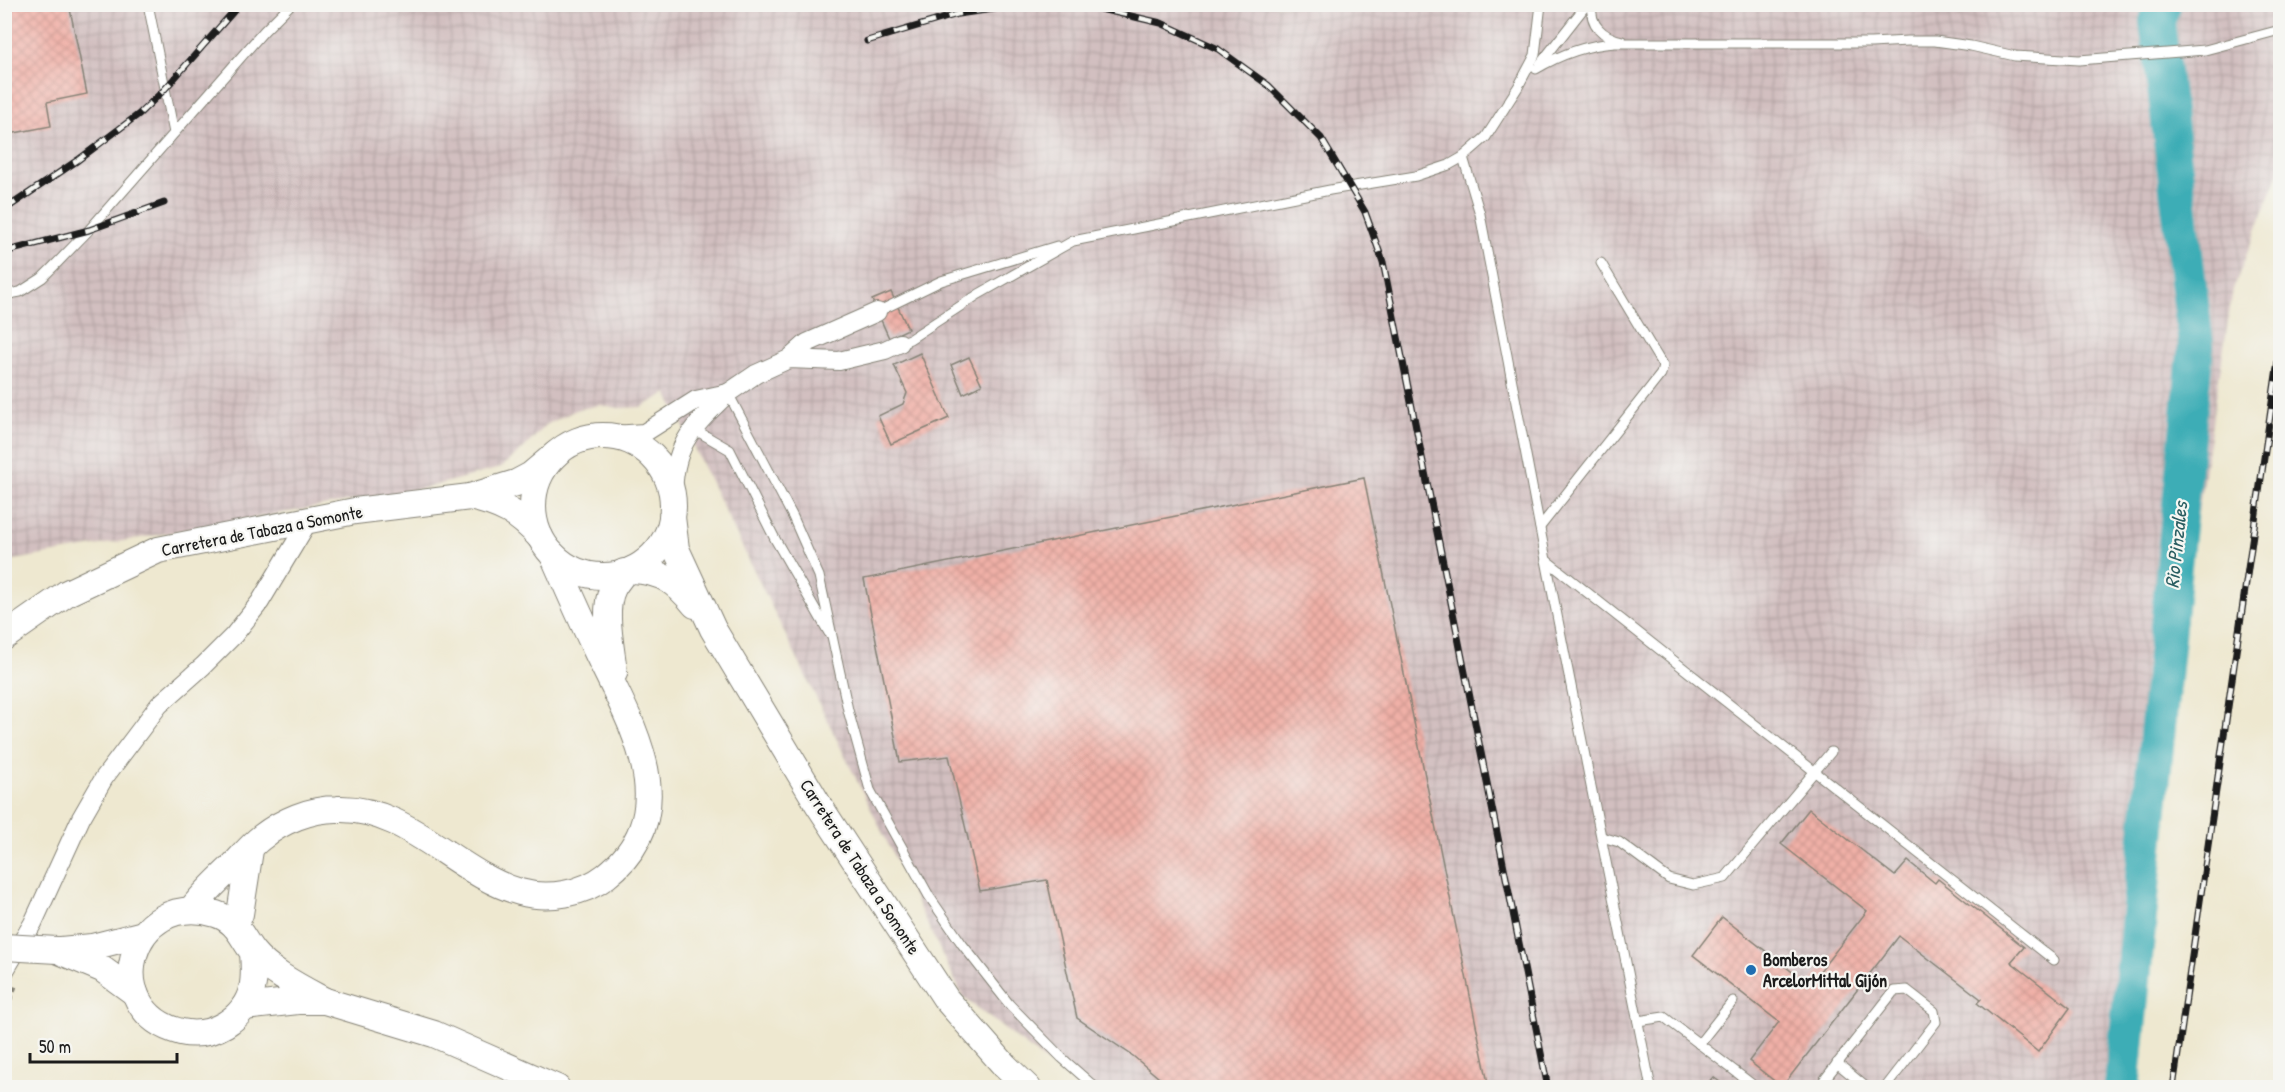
<svg xmlns="http://www.w3.org/2000/svg" width="2285" height="1092" viewBox="0 0 2285 1092" font-family="'Patrick Hand',sans-serif">
	<defs>
		<pattern id="industrial-grid" width="8" height="8" patternUnits="userSpaceOnUse" patternTransform="scale(1.5)"><rect width="8" height="8" fill="#d2bfc0"/><path d="M0 4h8M4 0v8" fill="none" stroke="#b4a4a4"/></pattern>
		<pattern id="building-cross-hatch" width="8" height="8" patternUnits="userSpaceOnUse" patternTransform="scale(1.5)"><rect width="8" height="8" fill="#f0b0a7"/><path d="M0 0l8 8M0 8l8-8" fill="none" stroke="#cd978f"/></pattern>
	</defs>
	<rect width="100%" height="100%" fill="#f6f6f2"/>
	<filter id="ink" filterUnits="userSpaceOnUse"><feTurbulence type="fractalNoise" baseFrequency=".0167" numOctaves="2"/><feDisplacementMap in="SourceGraphic" scale="12" xChannelSelector="R" yChannelSelector="G"/><feConvolveMatrix kernelMatrix="1 2 1 2 8 2 1 2 1" color-interpolation-filters="sRGB"/></filter>
	<filter id="wash" filterUnits="userSpaceOnUse"><feTurbulence type="fractalNoise" baseFrequency=".008" numOctaves="4" result="noise"/><feDisplacementMap in="SourceGraphic" scale="24" xChannelSelector="R" yChannelSelector="G"/><feGaussianBlur stdDeviation="1.35" result="paint"/><feColorMatrix in="noise" values="0 0 0 0 0 0 0 0 0 0 0 0 0 0 0 0 0 1.4 0 .05"/><feComposite in="paint" operator="in"/></filter>
	<g filter="url(#wash)">
		<rect width="100%" height="100%" fill="#eee8d0"/>
		<path fill="url(#industrial-grid)" d="M5 5H2280V170L2233 289 2108 1087H1079L963 997 667 393 642 407 619 408 599 405 576 410 546 425 524 448 500 468 425 488 14 560 5 569Z"/>
		<g fill="none" stroke-linecap="round" stroke-linejoin="round">
			<path stroke="#3cadb6" stroke-width="36" d="M2122 1088 2196 345 2157 22 2163 4"/>
		</g>
		<g id="blocks">
			<g fill="url(#building-cross-hatch)">
				<path d="M4 4H69L87 94 47 102 51 126 4 135Z"/>
				<path d="M891 292 908 329 889 338 872 300Z"/>
				<path d="M920 353 949 418 891 444 878 416 903 404 907 393 894 365Z"/>
				<path d="M969 357 982 385 963 394 951 365Z"/>
				<path d="M1364 478 1489 1088H1171L1133 1056 1077 1018 1047 880 980 891 949 756 900 762 864 579Z"/>
				<path d="M1809 809 1895 876 1908 861 1935 883 1938 879 2024 947 2011 962 2070 1008 2038 1052 1977 1003 1981 999 1899 936 1782 1087 1749 1061 1779 1022 1693 955 1722 917 1809 985 1867 911 1781 844Z"/>
				<path d="M1713 1077 1727 1087 1729 1084 1734 1088H1704Z"/>
			</g>
		</g>
	</g>
	<g filter="url(#ink)">
		<use href="#blocks" fill-opacity="0" stroke="#858276" stroke-width="1.5"/>
		<g fill="none" stroke-linecap="round" stroke-linejoin="round">
			<g stroke="#858276" stroke-width="11">
				<g id="lane">
					<path d="M148 4 174 133"/>
					<path d="M1592 4C1589 25 1603 37 1622 41"/>
					<path d="M1540 64 1587 4"/>
					<path d="M1536 69C1561 54 1586 45 1615 43H1871L1908 41H1935L1971 46 2015 56 2079 60 2205 50 2280 30"/>
					<path d="M1463 157 1480 214 1546 560 1651 1088"/>
					<path d="M4 295 20 292 42 278 58 262 89 230 264 31 291 4"/>
					<path d="M877 312 941 281 1057 246"/>
					<path d="M900 343 910 339 979 294 1073 241 1330 190 1416 176 1449 165 1463 157 1486 137 1518 87 1535 55 1541 4"/>
					<path d="M728 393 793 517 819 576 848 710 870 790 929 896 962 944 1009 1004 1062 1058 1096 1088"/>
					<path d="M692 428 730 450 775 539 829 633"/>
					<path d="M1540 527 1661 374 1663 366 1601 263"/>
					<path d="M1546 560 2054 960"/>
					<path d="M1602 837 1619 842 1669 879 1693 885 1725 878 1831 752"/>
					<path d="M1638 1021 1664 1017 1757 1088"/>
					<path d="M1699 1044 1733 1001"/>
					<path d="M1837 1063 1867 1088"/>
					<path d="M1818 1088 1894 991 1907 990 1934 1011 1936 1022 1885 1088"/>
				</g>
			</g>
			<g stroke="#858276" stroke-width="20">
				<g id="street">
					<path d="M789 359 807 343 877 312"/>
					<path d="M728 393 756 374 789 359 839 361 885 350 900 343"/>
					<path d="M598 436 644 433 696 400 728 393C691 429 673 444 673 499"/>
					<path d="M4 972 33 923 81 818 104 778 159 705 203 666 234 635 260 602 309 520"/>
				</g>
			</g>
			<g stroke="#858276" stroke-width="28">
				<g id="secondary">
					<circle cx="603" cy="506" r="70"/>
					<path d="M470 497C502 504 518 513 540 537"/>
					<path d="M672 517 676 549 713 629 818 804 946 999 1005 1066 1028 1088"/>
					<path d="M632 570C662 571 677 583 695 605"/>
					<path d="M4 637 67 593 158 550 355 511 470 497 516 483 531 475 556 454"/>
					<path d="M614 673C612 650 602 609 613 588 616 582 621 577 624 572"/>
					<path d="M192 909C204 893 218 880 233 866 242 857 251 845 262 837 282 821 310 809 337 809 407 806 456 874 520 892 548 900 583 894 606 876 688 811 630 723 596 650 581 619 567 587 553 555"/>
					<path d="M235 926 240 914 250 850"/>
					<path d="M57 950 102 969 135 993"/>
					<path d="M61 950 92 947 143 934"/>
					<path d="M253 953C254 965 255 977 252 989 245 1019 211 1039 181 1032 97 1011 128 888 216 914 238 921 241 937 253 952 269 972 303 989 325 1001"/>
					<path d="M244 1007 298 1001H325L434 1034 557 1088"/>
				</g>
			</g>
			<path stroke="#858276" stroke-width="4" stroke-dasharray="4.5 4.5" stroke-linecap="butt" d="M4 1016 16 985"/>
			<use href="#lane" stroke="#fff" stroke-width="9"/>
			<use href="#street" stroke="#fff" stroke-width="18"/>
			<use href="#secondary" stroke="#fff" stroke-width="26"/>
			<g stroke="#1c1c1c" stroke-width="7">
				<g id="rail">
					<path d="M1029 4 1092 7 1161 23 1218 49 1268 85 1321 138 1365 212 1383 262 1548 1088"/>
					<path d="M867 41 958 14 1028 4"/>
					<path d="M4 210 78 160 139 114 164 90 240 4"/>
					<path d="M4 252 89 230 164 203"/>
					<path d="M2173 1088 2280 347"/>
				</g>
			</g>
			<use href="#rail" stroke="#f6f6f2" stroke-width="4.5" stroke-dasharray="14" stroke-linecap="butt"/>
			<g stroke="#858276" stroke-width="28" stroke-linecap="butt">
				<path id="secondary-bridge" d="M4 947 57 950"/>
			</g>
			<use href="#secondary-bridge" stroke="#fff" stroke-width="26"/>
		</g>
	</g>
	<circle fill="#1f6fb2" stroke="#f6f6f2" stroke-width="2" cx="1751" cy="970" r="6"/>
	<g text-anchor="middle" stroke-width="4.5" stroke-linejoin="round" paint-order="stroke">
		<g font-size="18" fill="#1c1c1c" stroke="#f6f6f2">
			<text transform="translate(262 531) rotate(-11)" y="6">Carretera de Tabaza a Somonte</text>
			<text transform="translate(860 867) rotate(57)" y="6">Carretera de Tabaza a Somonte</text>
		</g>
		<g font-size="18" font-weight="bold" fill="#1c1c1c" stroke="#f6f6f2" text-anchor="start">
			<text x="1763" y="966">Bomberos<tspan x="1763" dy="21">ArcelorMittal Gijón</tspan></text>
		</g>
		<g font-size="20" font-style="italic" fill="#2a5d61" stroke="#f6f6f2">
			<text transform="translate(2176 545) rotate(-84)" y="7">Rio Pinzales</text>
		</g>
	</g>
	<rect width="2285" height="1092" fill="none" stroke="#f6f6f2" stroke-width="24"/>
	<path d="M30 1053v9h147v-9" fill="none" stroke="#1c1c1c" stroke-width="3"/>
	<text x="39" y="1053" font-size="18" fill="#1c1c1c" stroke="#f6f6f2" stroke-width="4.5" paint-order="stroke">50 m</text>
</svg>
